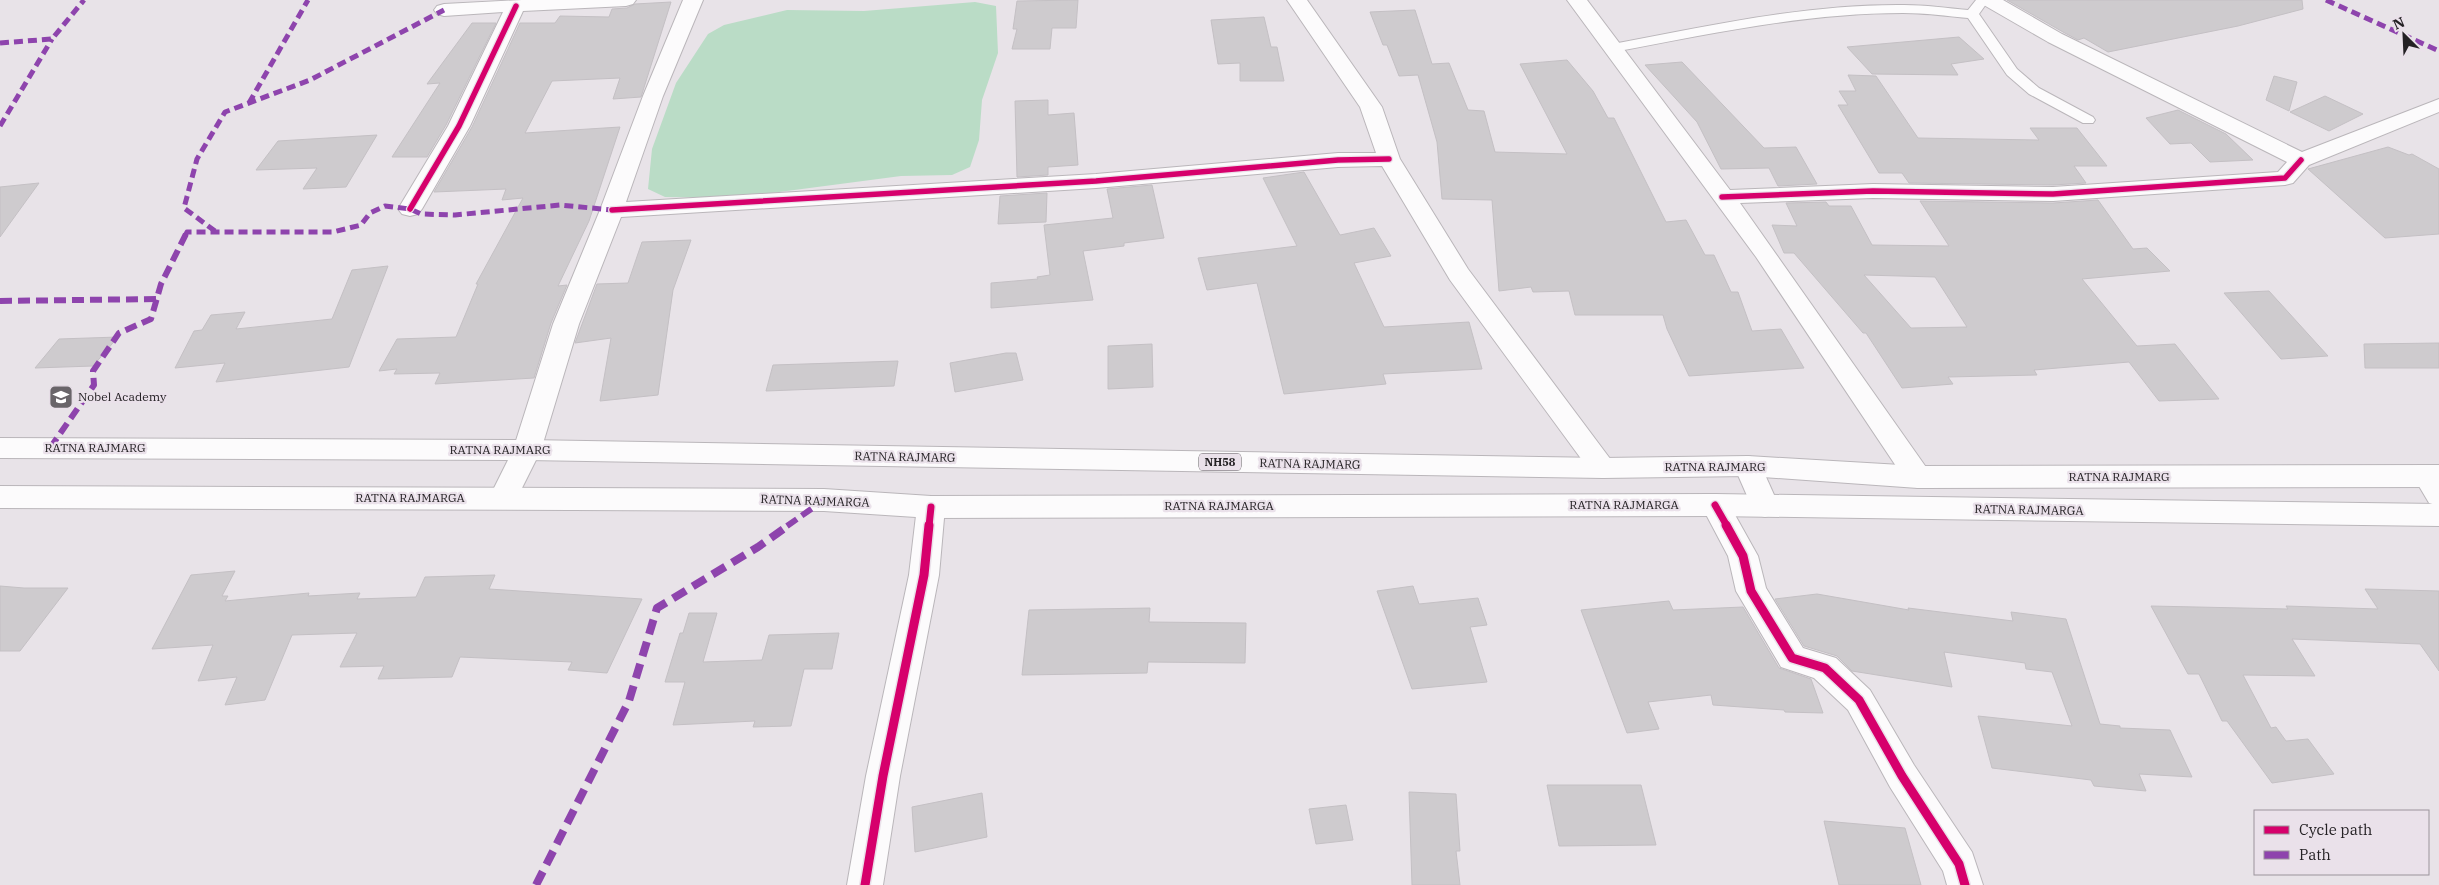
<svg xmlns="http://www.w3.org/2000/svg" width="2439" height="885" viewBox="0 0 2439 885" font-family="'IBM Plex Serif',serif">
	<rect width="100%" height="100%" fill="#e8e3e8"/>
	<path fill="#badcc6" d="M975 2 996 6 998 53 982 100 979 140 970 167 952 175 901 176 733 198 665 197 648 189 652 149 676 83 708 34 724 25 787 10 864 11Z"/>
	<g fill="#cecbce" stroke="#c4c0c4" fill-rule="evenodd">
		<path d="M1078 0 1076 28H1052L1050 49H1012L1017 29H1013L1017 1Z"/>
		<path d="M2007 0H2302L2303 9 2238 26 2108 52 2084 38 2078 40 2063 32Z"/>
		<path d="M671 2 641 97 613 99 620 78 552 81 525 133 620 127 589 221 558 286 567 285 551 323 534 378 435 384 440 373 394 374 397 369 379 371 397 339 456 337 478 284H476L523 198 502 200 506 189 434 192 472 127 520 23H555L560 16 609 17 612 9 627 8 635 4Z"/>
		<path d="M1415 10 1432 64 1449 63 1468 110 1484 111 1495 152 1567 154 1520 64 1567 60 1593 91 1608 118H1614L1666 222 1686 220 1705 255H1714L1731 292H1738L1752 331 1781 329 1804 368 1689 376 1667 329 1663 315H1575L1569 291 1533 292 1531 287 1499 291 1492 200 1442 199 1437 142 1418 75 1399 76 1387 45H1383L1370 12Z"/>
		<path d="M1264 17 1271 47H1277L1284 81H1240V63L1218 64 1211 20Z"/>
		<path d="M472 23H496L446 125 427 157H392L440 83 427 84Z"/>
		<path d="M1959 37 1984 59 1951 64 1958 75 1872 74 1847 47Z"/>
		<path d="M1682 62 1764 148 1796 147 1817 184 1778 186 1769 168 1721 169 1697 122 1645 65Z"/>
		<path d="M1848 75 1876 76 1918 138 2039 140 2030 128H2077L2107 166H2074L2086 183 2053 185 1909 183 1902 173H1879L1838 105H1848L1839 91H1856Z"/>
		<path d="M2274 76 2297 82 2289 111 2266 100Z"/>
		<path d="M2325 96 2363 114 2329 131 2290 112Z"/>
		<path d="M1048 100V115L1074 113 1078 165 1048 167V175L1017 177 1015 101Z"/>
		<path d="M2178 110 2226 134 2253 160 2210 162 2191 143 2170 144 2146 118Z"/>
		<path d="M377 135 346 187 303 189 317 168 256 170 278 141Z"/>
		<path d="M2388 147 2409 155 2412 154 2439 169V234L2385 238 2308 169Z"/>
		<path d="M1304 172 1340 235 1374 228 1391 256 1354 263 1384 327 1469 322 1482 369 1383 374 1386 384 1284 394 1257 283 1207 290 1198 258 1297 246 1263 178Z"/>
		<path d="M39 183 0 237V187Z"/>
		<path d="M1152 185 1164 238 1124 243V246L1083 251 1093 300 991 308V283L1038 279 1037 277 1050 275 1044 225 1113 218 1107 189Z"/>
		<path d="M1047 193 1046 222 998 224 1000 196Z"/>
		<path d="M2098 200 2133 249 2147 248 2170 271 2082 279 2137 346 2175 344 2219 399 2159 401 2129 362 2034 370 2037 375 1948 377 1953 384 1902 388 1866 333H1863L1794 253H1784L1772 225 1797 226 1786 203 1826 202 1829 206H1851L1872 245 1949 246 1920 201 2053 203ZM1864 275 1935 277 1967 327 1911 328Z"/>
		<path d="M691 240 673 290 658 395 600 401 611 338 575 343 597 284 628 283 642 242Z"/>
		<path d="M388 266 349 367 216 382 225 363 175 368 194 331 202 330 211 315 245 312 236 329 332 319 352 270Z"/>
		<path d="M2269 291 2328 356 2281 359 2224 293Z"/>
		<path d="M118 337 93 366 35 368 59 339Z"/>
		<path d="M2439 343V368H2365L2364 344Z"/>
		<path d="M1152 344 1153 387 1108 389V346Z"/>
		<path d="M1006 353H1016L1023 380 955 392 950 363Z"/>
		<path d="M898 361 894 386 766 391 773 365Z"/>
		<path d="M235 571 222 596H228L225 601 309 593 308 596 360 593 357 599 416 597 425 577 495 575 489 589 642 599 607 673 568 670 572 662 460 657 452 677 378 679 384 666 340 667 357 633 292 635 265 700 225 705 237 677 198 681 213 645 152 649 191 575Z"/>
		<path d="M0 586 24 588H68L20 651H0Z"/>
		<path d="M1413 586 1419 604 1478 598 1487 625 1470 627 1487 682 1412 689 1377 591Z"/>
		<path d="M2365 589 2439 591V671L2420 644 2292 639 2315 676 2243 675 2271 728 2276 727 2286 741 2308 739 2334 774 2272 783 2227 721H2222L2199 674H2188L2151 606 2288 609 2286 606 2378 609Z"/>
		<path d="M1817 594 1909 610 1908 608 2013 621 2011 612 2066 619 2100 724 2120 726V728L2170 730 2192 777 2139 774 2146 791 2094 786 2091 780 1992 768 1978 716 2072 726 2052 672 2026 669 2025 663 1944 652 1952 687 1852 671 1837 656 1804 646 1775 599Z"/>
		<path d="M1669 601 1673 610 1743 607 1779 668 1811 679 1823 713 1785 712 1784 710 1713 705 1711 695 1648 702 1659 729 1627 733 1581 610Z"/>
		<path d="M1150 608 1149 622 1246 623 1245 663 1148 662 1147 673 1022 675 1029 610Z"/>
		<path d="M689 613H717L703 662 762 660 769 635 839 633 832 669H804L791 726 753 727 755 721 673 725 685 682H665L680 633H683Z"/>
		<path d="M1547 785H1641L1656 845 1559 846Z"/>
		<path d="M1409 792 1456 794 1460 851H1456L1460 885H1412Z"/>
		<path d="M982 793 987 837 915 852 912 807Z"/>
		<path d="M1346 805 1353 840 1316 844 1309 809Z"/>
		<path d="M1824 821 1905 828 1921 885H1839Z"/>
	</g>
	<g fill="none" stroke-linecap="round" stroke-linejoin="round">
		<g stroke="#bab6ba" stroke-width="2">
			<path id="service" d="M1976 0H1989L1979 14 2017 69 2039 88 2093 117 2095 120 2093 123H2083L2029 94 2007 75 1968 18C1947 16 1925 13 1903 13 1805 13 1709 34 1613 52L1606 48 1613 44C1709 26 1806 4 1904 5 1925 5 1947 8 1968 10Z"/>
		</g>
		<g stroke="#bab6ba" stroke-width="2">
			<g id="minor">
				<path d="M522 0H636L633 4 626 6 523 11 470 126 422 209 418 214 410 216 402 214 398 209 448 126 503 12 444 16 437 14 434 10 437 6 444 4Z"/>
				<path d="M683 0H703L663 96 626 202 1096 174 1338 153H1376L1360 107 1287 0H1307L1382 107 1400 159 1468 269 1617 468 1613 475 1603 478 1593 475 1450 280 1382 166 1338 167 1096 188 621 217 579 324 541 450 513 506 503 509 493 506 489 498 513 450 553 324 600 210 643 96Z"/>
				<path d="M1567 0H1587L1730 190 1873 184 2053 187 2278 172 2287 162 2048 42 1982 4 1979 0H2003L2062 34 2302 152 2439 99V112L2309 165 2293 183 2285 185 2053 201 1873 198 1740 203 1928 470 1932 477 1928 484 1918 488 1908 484 1756 257Z"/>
				<path d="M2427 465 2437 469 2439 472V506L2429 503 2413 476 2417 469Z"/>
				<path d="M1715 494 1725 497 1758 556 1766 588 1803 648 1836 658 1870 690 1914 765 1972 852 1983 885H1947L1943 871 1890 787 1848 710 1814 678 1781 667 1736 591 1728 556 1701 505 1705 497Z"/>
				<path d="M931 496 941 499 945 507 939 575 900 776 883 885H847L866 776 909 575 917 507 921 499Z"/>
			</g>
		</g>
		<g stroke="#bab6ba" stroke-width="2">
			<path id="secondary" d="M1748 456 1758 459 1779 506 1775 514 1765 517 1755 514 1734 466 1738 459Z"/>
		</g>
		<g stroke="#bab6ba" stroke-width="2">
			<g id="primary">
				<path d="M0 438 527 440 1603 458 1748 456 1918 466 2439 465V487L1918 488 1748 476 1603 478 527 460 0 458Z"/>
				<path d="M0 486 824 489 931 496 1715 494 2439 504V526L1715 516 931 518 824 511 0 508Z"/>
			</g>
		</g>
		<use href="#service" fill="#fcfbfc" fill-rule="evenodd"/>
		<use href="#minor" fill="#fcfbfc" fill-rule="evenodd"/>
		<use href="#secondary" fill="#fcfbfc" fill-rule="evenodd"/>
		<use href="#primary" fill="#fcfbfc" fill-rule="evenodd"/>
		<g stroke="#8e44ad" stroke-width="5" stroke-dasharray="9 5" stroke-linecap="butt">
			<path d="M2326 0 2439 51"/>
			<path d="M0 43 52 39 84 0"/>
			<path d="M249 103 308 0"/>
			<path d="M0 126 52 39"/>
			<path d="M215 231 184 208 197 159 225 112 310 80 444 10"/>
			<path d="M185 236 187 232H333L361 225 370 213 385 206 410 209 421 214 455 215 560 205 612 210"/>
		</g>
		<g stroke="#8e44ad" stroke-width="6" stroke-dasharray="12 6" stroke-linecap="butt">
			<path d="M0 301 157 299"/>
			<path d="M50 448 94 385 93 371 119 333 151 319 161 284 186 234"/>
			<path d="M787 526 824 500"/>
		</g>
		<path stroke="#8e44ad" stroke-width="8" stroke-dasharray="15 8" stroke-linecap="butt" d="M536 885 629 701 657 608 758 547 789 525"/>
		<g stroke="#eae1ea" stroke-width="8">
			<g id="cycleway-far2">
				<path d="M1722 197 1873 191 2053 194 2285 178 2301 160"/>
				<path d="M410 209 459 126 516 6"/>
				<path d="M612 210 1096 181 1338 160 1389 159"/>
			</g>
		</g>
		<g stroke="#eae1ea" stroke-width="10">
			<g id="cycleway-far1">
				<path d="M1715 505 1727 526"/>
				<path d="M929 526 931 507"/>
			</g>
		</g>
		<g stroke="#eae1ea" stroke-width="12">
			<g id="cycleway">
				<path d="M1726 525 1743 556 1751 591 1792 658 1825 668 1859 700 1902 776 1959 864 1965 885"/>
				<path d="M865 885 883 776 924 575 929 525"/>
			</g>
		</g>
		<use href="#cycleway-far2" stroke="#d6006c" stroke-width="5.5"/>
		<use href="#cycleway-far1" stroke="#d6006c" stroke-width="7"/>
		<use href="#cycleway" stroke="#d6006c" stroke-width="9"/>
	</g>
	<defs>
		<g id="school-square" transform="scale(1.25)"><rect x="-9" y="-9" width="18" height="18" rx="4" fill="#696569" stroke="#eae1ea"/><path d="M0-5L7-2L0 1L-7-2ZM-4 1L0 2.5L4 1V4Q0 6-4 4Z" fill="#fff"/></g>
	</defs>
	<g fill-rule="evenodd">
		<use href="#school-square" x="61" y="397"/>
	</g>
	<g text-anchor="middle" stroke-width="4.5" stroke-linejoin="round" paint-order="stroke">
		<rect fill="#eae1ea" stroke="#5f5b5f" stroke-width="1" x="1199" y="453.5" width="42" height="17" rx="4"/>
		<g font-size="11" font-weight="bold" fill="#242124">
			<text x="1220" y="466">NH58</text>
		</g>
		<g font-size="12" fill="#242124" stroke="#eae1ea" text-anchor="start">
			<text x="78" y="401">Nobel Academy</text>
		</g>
		<g font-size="12" fill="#242124" stroke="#eae1ea">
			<text x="95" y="452">RATNA RAJMARG</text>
			<text x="500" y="454">RATNA RAJMARG</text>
			<text transform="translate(905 457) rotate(1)" y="4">RATNA RAJMARG</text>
			<text transform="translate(1310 464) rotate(1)" y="4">RATNA RAJMARG</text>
			<text x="1715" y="471">RATNA RAJMARG</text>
			<text x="2119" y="481">RATNA RAJMARG</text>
			<text x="410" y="502">RATNA RAJMARGA</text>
			<text transform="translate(815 501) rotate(2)" y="4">RATNA RAJMARGA</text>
			<text x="1624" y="509">RATNA RAJMARGA</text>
			<text x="1219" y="510">RATNA RAJMARGA</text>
			<text transform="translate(2029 510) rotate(1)" y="4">RATNA RAJMARGA</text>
		</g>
	</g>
	<rect x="2254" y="810" width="175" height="65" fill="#eae1ea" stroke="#9b949b"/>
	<rect x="2264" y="826" width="25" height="8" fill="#d6006c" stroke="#9b949b"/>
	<text x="2299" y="835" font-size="15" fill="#242124">Cycle path</text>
	<rect x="2264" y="851" width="25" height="8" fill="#8e44ad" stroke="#9b949b"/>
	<text x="2299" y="860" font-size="15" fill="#242124">Path</text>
	<g transform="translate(2404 35) rotate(336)" stroke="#eae1ea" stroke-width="4" paint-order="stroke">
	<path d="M0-4L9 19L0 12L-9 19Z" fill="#242124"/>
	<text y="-8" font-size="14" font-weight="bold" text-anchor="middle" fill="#242124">N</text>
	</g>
</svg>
